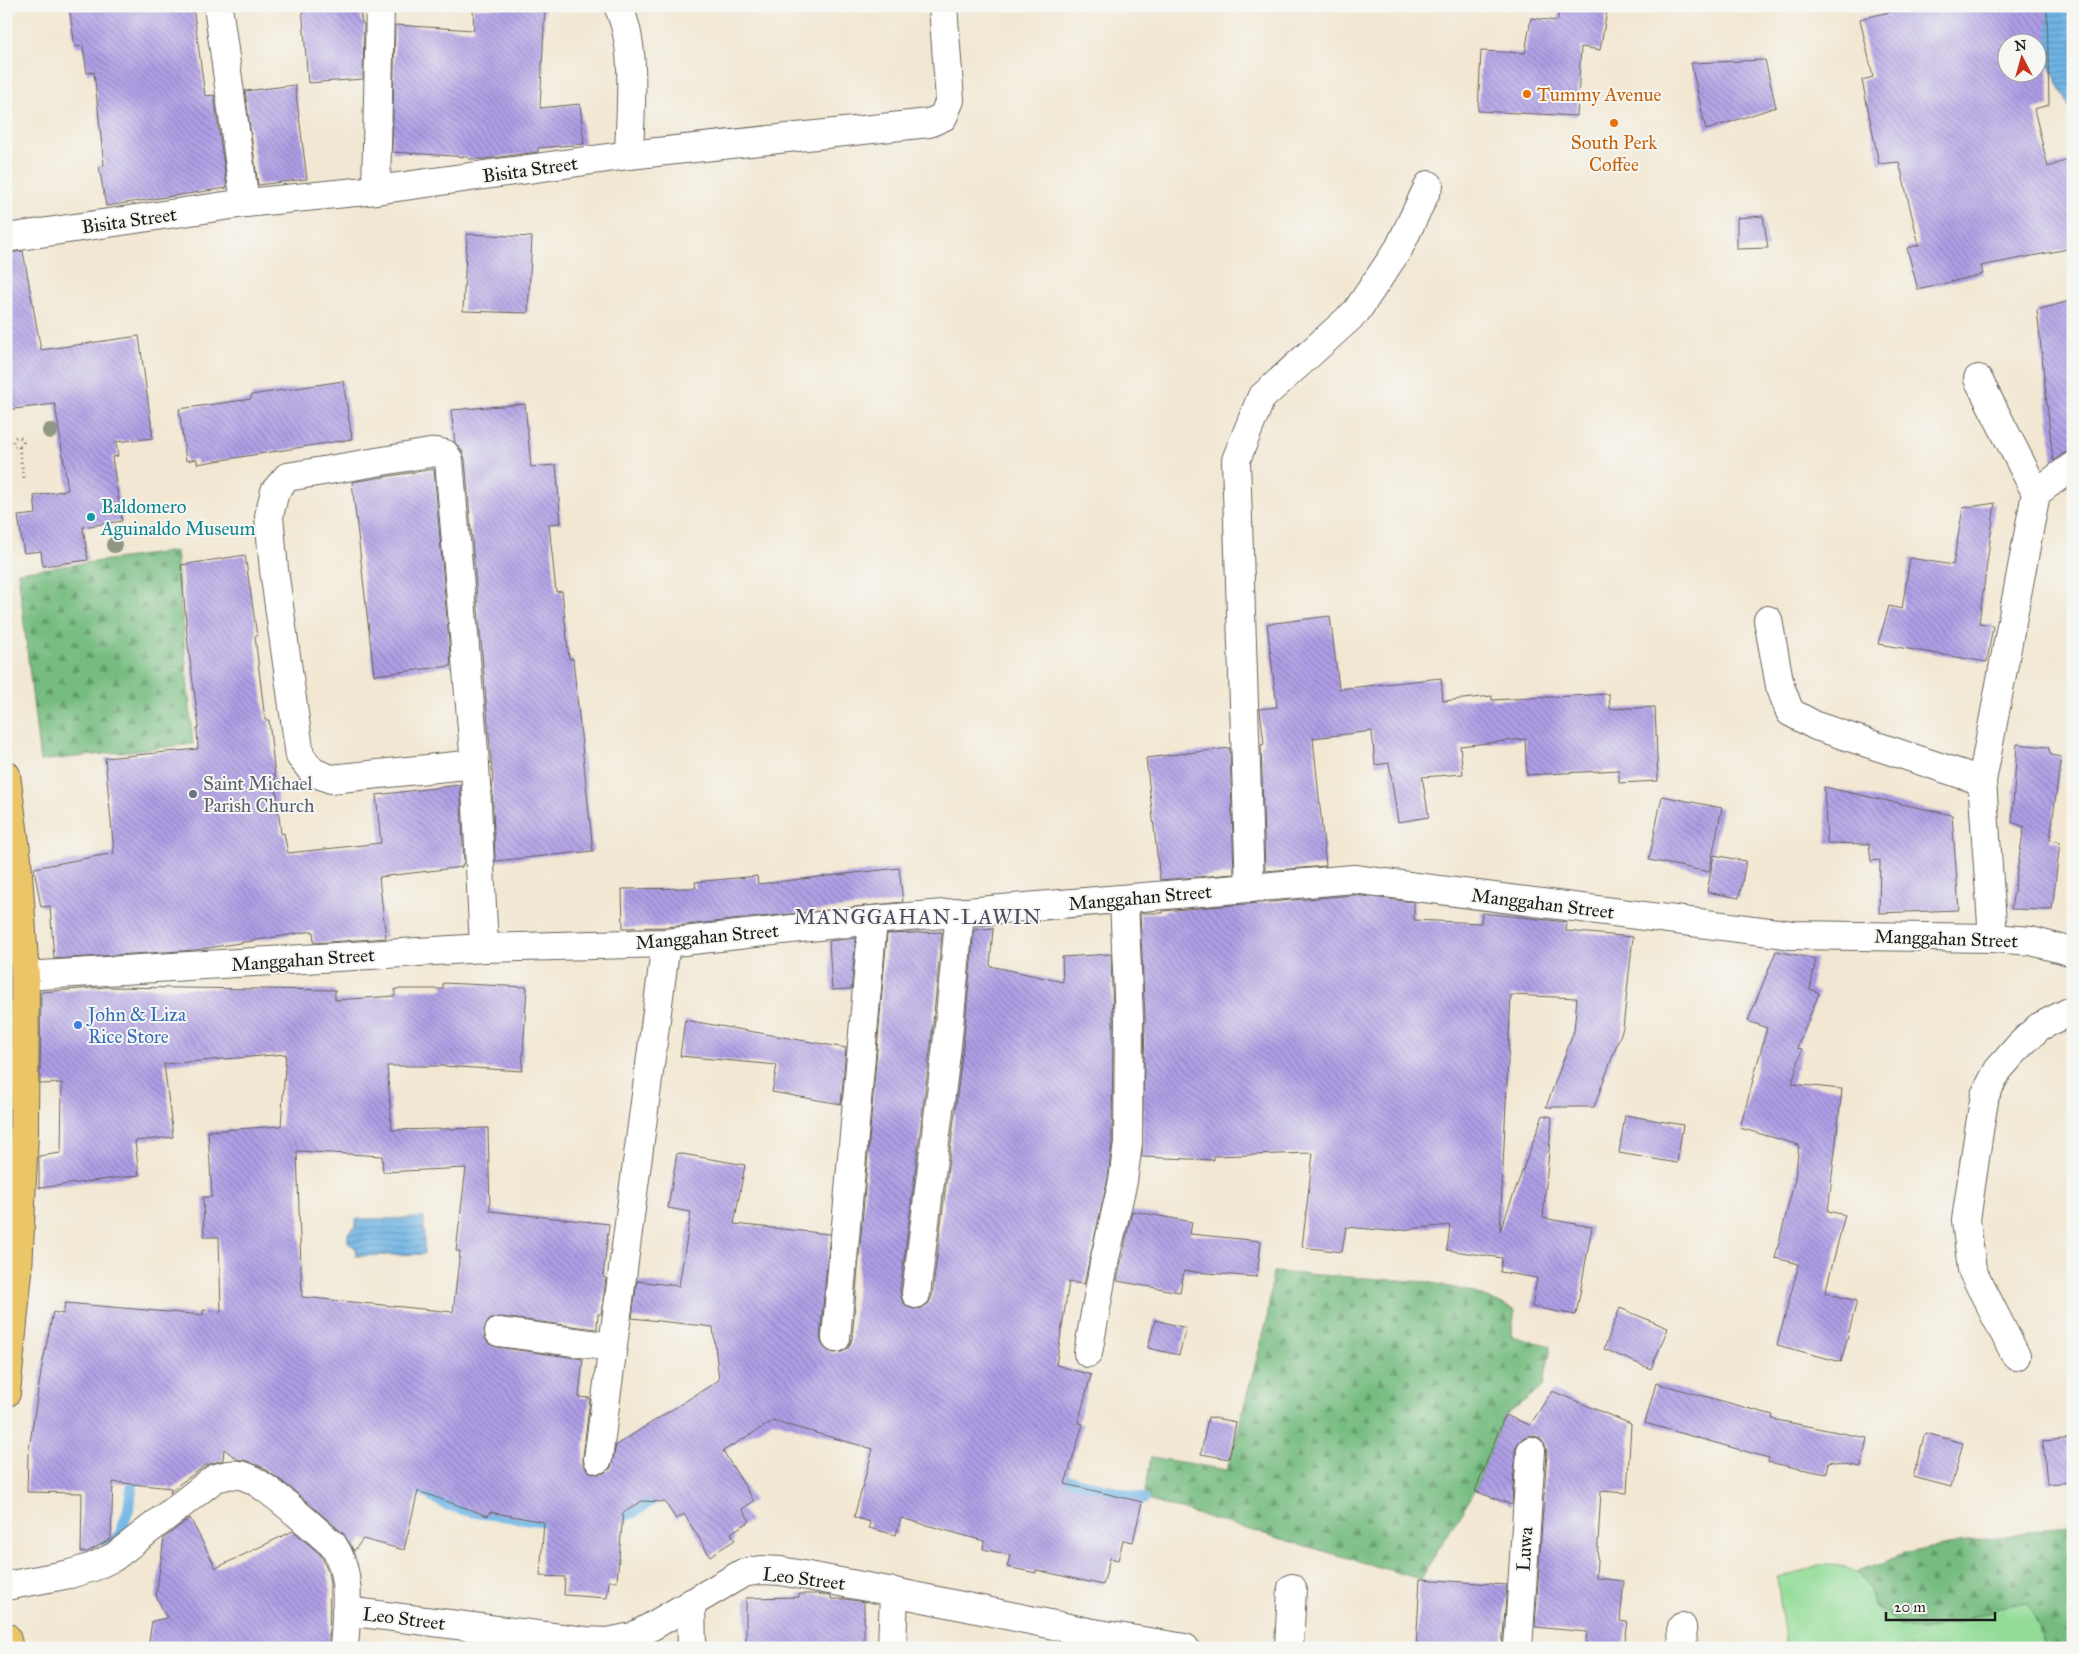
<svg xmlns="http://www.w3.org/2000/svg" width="2079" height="1654" viewBox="0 0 2079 1654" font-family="'IM FELL Great Primer',serif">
	<defs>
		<pattern id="forest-firs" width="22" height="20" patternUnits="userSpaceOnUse" patternTransform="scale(1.25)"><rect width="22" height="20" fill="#76bc80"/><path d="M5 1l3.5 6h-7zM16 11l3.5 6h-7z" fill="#609868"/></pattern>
		<pattern id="water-rules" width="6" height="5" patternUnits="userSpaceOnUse" patternTransform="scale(1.25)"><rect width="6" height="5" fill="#6eb4e5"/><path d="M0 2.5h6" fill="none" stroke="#5a92b9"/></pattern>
		<pattern id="building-back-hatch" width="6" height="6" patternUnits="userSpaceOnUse" patternTransform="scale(1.25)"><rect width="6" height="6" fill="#af9ee6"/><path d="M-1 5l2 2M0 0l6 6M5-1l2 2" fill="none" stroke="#8e80ba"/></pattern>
	</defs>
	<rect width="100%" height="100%" fill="#f6f6f2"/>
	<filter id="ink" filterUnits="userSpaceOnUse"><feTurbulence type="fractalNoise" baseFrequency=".02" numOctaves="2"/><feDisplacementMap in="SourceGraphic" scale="10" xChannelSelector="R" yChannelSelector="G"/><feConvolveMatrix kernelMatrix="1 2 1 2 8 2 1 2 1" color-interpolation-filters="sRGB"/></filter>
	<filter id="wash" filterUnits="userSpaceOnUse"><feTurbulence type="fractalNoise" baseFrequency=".0096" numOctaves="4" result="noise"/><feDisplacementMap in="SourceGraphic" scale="20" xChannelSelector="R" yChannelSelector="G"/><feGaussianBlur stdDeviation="1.12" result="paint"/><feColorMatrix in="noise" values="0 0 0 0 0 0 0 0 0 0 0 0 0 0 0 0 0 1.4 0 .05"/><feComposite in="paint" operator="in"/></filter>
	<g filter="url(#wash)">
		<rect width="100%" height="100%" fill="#f2e7d2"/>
		<path fill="#93dc97" stroke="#587c5a" d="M1818 1565C1854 1564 1865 1572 1876 1607L1956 1624 2007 1604H2027L2039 1625 2044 1648H1786L1777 1577 1795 1574Z"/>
		<g fill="url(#forest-firs)" stroke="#496c4e">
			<path d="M176 551 193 744 40 761 18 572Z"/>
			<path d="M1273 1272 1428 1282 1472 1292 1515 1310 1511 1336 1551 1346 1543 1387 1505 1415 1475 1491 1420 1579 1144 1499 1151 1457 1227 1470 1267 1320Z"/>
			<path d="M2073 1523V1648H2044L2039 1625 2027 1604 2007 1605 1956 1624 1922 1630 1901 1625 1876 1607 1870 1590 1858 1572 1908 1553 1959 1542 2008 1537Z"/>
		</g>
		<g fill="url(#water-rules)" stroke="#456880">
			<path d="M2036 6H2073V115L2048 62Z"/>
			<path d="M424 1218V1254L356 1256V1248L348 1243V1233L356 1227V1219Z"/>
		</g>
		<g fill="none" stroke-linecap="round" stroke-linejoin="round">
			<g stroke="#6eb4e5" stroke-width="11">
				<path d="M1053 1476 1144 1499"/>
				<path d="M416 1487 447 1505 472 1512 551 1522"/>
				<path d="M609 1521 633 1513 663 1493"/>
				<path d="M106 1549 120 1534 128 1511 135 1470"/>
			</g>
		</g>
		<g id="blocks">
			<g fill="url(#building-back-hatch)" fill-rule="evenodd">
				<path d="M69 6H193L205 96 214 95 227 188 106 206 99 166 104 165 94 72 87 73 83 46 75 47Z"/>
				<path d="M302 6H359L362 23 364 24 363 79 308 83Z"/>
				<path d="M1560 6H1608L1600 50 1581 47 1577 116 1478 111 1481 51 1525 53 1531 18 1557 21Z"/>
				<path d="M1914 6H2047L2049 105 2034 109 2048 167 2073 158V248L1981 266 1983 274 1918 290 1907 248 1919 245 1899 162 1879 164 1862 80 1873 77 1860 19ZM2006 42H2036V72H2006Z"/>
				<path d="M545 7 540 108 580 104 584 144 538 148V152L484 159H468V157L392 152 395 25 474 30 473 8Z"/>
				<path d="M1765 60 1776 107 1706 130 1691 63Z"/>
				<path d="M295 85 307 179 258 185 245 91Z"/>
				<path d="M1763 216 1768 248 1737 249V218Z"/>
				<path d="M467 234 532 237 528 313 463 311Z"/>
				<path d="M23 251 41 350 139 336 153 438 116 442 118 456 112 457 122 521 83 527 88 560 43 566 41 551 24 553 18 516 36 514 34 496 68 490 55 404 6 410V253Z"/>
				<path d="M2073 300V451L2064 453 2053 461 2037 310Z"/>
				<path d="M343 381 352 439 197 464V459L186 461 179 409 251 399V395Z"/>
				<path d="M525 404 531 467 556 465 561 523 549 524 556 592 562 591 569 659H573L593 851 495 861 492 781H493L465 459 462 451 455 443 451 410Z"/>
				<path d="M434 469 451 666 374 675 352 482Z"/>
				<path d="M1995 503 1979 623 1993 625 1987 662 1878 644 1889 606 1902 609 1910 558 1953 565 1963 508Z"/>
				<path d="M245 555 257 636H255L265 720H269L281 834 284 833 288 853 381 843 376 795 460 785 464 864H462V867L379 877 386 938 314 943 313 931 196 950 54 959 50 906 41 907 34 868 114 853 105 758 198 749 197 728 199 727 188 645 181 565Z"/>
				<path d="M1330 616 1339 689 1441 678 1443 701 1492 696V700L1609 694 1610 709 1655 707 1658 781 1619 783V770L1527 775 1525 739 1460 746 1463 774 1422 777 1429 817 1398 822 1389 763 1375 765 1372 731 1313 738 1326 866 1265 871 1261 745 1264 744 1260 709 1277 707 1267 624Z"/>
				<path d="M2017 744 2048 747 2051 755 2061 757 2050 840 2060 842 2052 910 2011 909 2024 827 2012 822Z"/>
				<path d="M1230 748 1234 874 1160 880 1146 758Z"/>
				<path d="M1824 787 1952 815 1959 910 1879 913 1880 860 1871 861 1869 844 1827 843Z"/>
				<path d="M1662 796 1722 808 1709 872 1649 860Z"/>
				<path d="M1714 855 1746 861 1739 898 1707 892Z"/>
				<path d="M899 868 903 902 666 927 623 928 622 889 696 888 695 882 757 876 758 884Z"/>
				<path d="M1354 895 1414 902V920L1481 923 1482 913 1567 922 1566 931 1633 937 1623 1028 1594 1107H1546L1574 1031 1577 998 1511 995 1500 1231 1543 1115 1552 1117 1543 1218 1592 1227 1576 1315 1532 1307 1537 1278 1500 1272 1502 1258 1447 1250 1450 1225 1390 1231 1346 1227 1342 1252 1302 1247 1313 1153 1214 1156V1160L1142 1157 1145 1019 1140 913H1163V911Z"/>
				<path d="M993 928 990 966 1063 982 1062 957 1111 954 1113 1019 1112 1142 1108 1178 1084 1284 1069 1282 1056 1365 1091 1375 1078 1423 1083 1424 1065 1484 1142 1502 1133 1542 1123 1540 1118 1560 1110 1558 1103 1585 1036 1570V1573L1007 1567 1010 1555 983 1549 984 1541 901 1518 896 1535 869 1528 870 1522 854 1517 873 1449 773 1421 723 1451 754 1501 742 1509 750 1521 731 1533 735 1540 710 1556 684 1514 676 1519 665 1502 642 1501 623 1513 617 1581H609L607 1598 564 1595 565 1577 540 1576 544 1522 490 1512 488 1516 418 1491 404 1550 363 1539 354 1551 343 1533 286 1484 262 1467 247 1461 237 1459 224 1449 223 1460 203 1466 202 1468 174 1488 170 1493 171 1488 113 1482 111 1539 87 1552H81L82 1493 27 1492 28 1455 42 1366 53 1312 63 1314 65 1303 203 1315V1310L221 1312 219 1237H204L203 1197H212L208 1131 281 1126 286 1054 164 1064 173 1137 135 1141 139 1175 39 1188V1156L61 1153 62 1083 40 1084 41 992 106 987 335 990V1000L395 996V989H443V983L527 987 522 1071 442 1066H387L392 1130 488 1128 490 1211 609 1224 603 1277 606 1278 601 1314H598L597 1329 501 1317 493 1318 487 1322 484 1330 485 1338 489 1344 496 1347 583 1359 579 1397 590 1398 583 1457V1464L588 1471 596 1474 604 1473 611 1468 616 1445 719 1380 713 1327 632 1318 637 1281 679 1286 691 1212 668 1208 677 1153 745 1165 734 1224 830 1234 820 1337 822 1344 827 1350 834 1353 842 1352 849 1347 852 1339 887 934 942 932 931 1044 900 1292 902 1300 907 1307 914 1309 922 1308 929 1303 932 1296 963 1048 974 930ZM297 1151 382 1156 383 1172 466 1168 456 1251H460L453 1312 302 1297Z"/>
				<path d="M856 938 851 989 832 990 829 941Z"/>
				<path d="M1776 951 1816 959 1810 989 1819 993 1797 1048 1802 1049 1792 1084 1842 1089 1828 1211 1845 1215 1825 1293 1857 1301 1841 1362 1777 1345 1799 1264 1775 1258 1795 1179 1799 1145 1740 1128 1767 1028 1748 1021Z"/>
				<path d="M685 1020 846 1048 841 1104 772 1092 777 1065 680 1056Z"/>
				<path d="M1625 1115 1683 1125 1677 1163 1619 1153Z"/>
				<path d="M1132 1211 1192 1222 1190 1234 1261 1241 1257 1277 1184 1271 1180 1292 1117 1281Z"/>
				<path d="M1620 1308 1668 1328 1651 1369 1604 1349Z"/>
				<path d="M1155 1320 1186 1328 1179 1355 1148 1348Z"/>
				<path d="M1656 1383 1773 1415 1772 1419 1867 1438 1861 1467 1829 1461 1827 1474 1801 1469 1768 1462 1769 1458 1645 1423Z"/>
				<path d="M1552 1391 1631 1424 1627 1493 1601 1491 1596 1578 1624 1581 1620 1621 1628 1622 1624 1648H1585L1587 1632 1535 1627 1547 1452 1545 1445 1540 1438 1532 1435 1524 1437 1518 1443 1515 1450 1512 1505 1475 1491 1505 1415 1530 1425Z"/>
				<path d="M1208 1417 1236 1422 1229 1459 1201 1454Z"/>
				<path d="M1925 1433 1963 1443 1951 1487 1913 1477Z"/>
				<path d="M2073 1438V1482L2047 1484 2043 1441Z"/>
				<path d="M190 1518 216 1568 293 1531 321 1555 328 1572 330 1583 329 1648H148L152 1621 167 1618 156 1596 164 1538Z"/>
				<path d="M1420 1579 1507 1585 1502 1648H1416Z"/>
				<path d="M799 1594H818L831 1596V1599H845L864 1602V1648H746V1598L799 1597Z"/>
			</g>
		</g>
	</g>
	<g filter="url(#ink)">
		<use href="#blocks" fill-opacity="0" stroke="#67635c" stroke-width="1"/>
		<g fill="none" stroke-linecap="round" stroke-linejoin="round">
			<g stroke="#67635c" stroke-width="30">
				<g id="minor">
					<path d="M218 6 245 203"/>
					<path d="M618 6C638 48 630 109 629 155"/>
					<path d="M376 190 380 6"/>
					<path d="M6 238 245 203 376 190 629 155 929 123 943 117 950 100 943 6"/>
					<path d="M1978 379 2036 493 1982 781 1993 938"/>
					<path d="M2036 493 2073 466"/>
					<path d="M1768 620 1780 686 1790 712 1816 726 1982 781"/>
					<path d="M475 764 331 779 313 772 300 756 274 570 269 516 275 491 287 477 436 452 445 454 449 460 475 764 484 948"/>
					<path d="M1250 888 1236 460 1261 398 1356 312 1399 248 1429 185"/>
					<path d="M25 976 484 948 666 943 873 920 1354 879 1792 935 1993 938 2031 941 2073 952"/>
					<path d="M916 1294 947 1046 960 912"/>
					<path d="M499 1332 612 1347"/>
					<path d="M836 1338 873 920"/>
					<path d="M1088 1353 1105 1258 1123 1181 1128 1143 1129 1019 1124 899"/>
					<path d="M2016 1356 1972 1270 1966 1220 1979 1131 1985 1095 1998 1070 2020 1045 2039 1027 2073 1010"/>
					<path d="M598 1459 666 943"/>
					<path d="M6 1586 70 1574 93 1567 114 1557 214 1479C225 1475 233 1473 244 1476 266 1483 313 1528 333 1545 353 1574 346 1613 344 1648"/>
					<path d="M691 1603 692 1648"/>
					<path d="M346 1611 585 1641 608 1642 632 1637 649 1628 743 1573 761 1570 781 1571 894 1592 1088 1632 1185 1648"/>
					<path d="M1682 1627 1683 1648"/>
					<path d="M892 1648 894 1592"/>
					<path d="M1289 1648 1292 1588"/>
					<path d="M1518 1648 1531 1451"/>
				</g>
			</g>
			<g stroke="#67635c" stroke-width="30">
				<g id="major">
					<path d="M6 775 17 859 25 976 24 1132 18 1272 6 1393"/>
					<path d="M6 1637 9 1648"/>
				</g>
			</g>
			<g stroke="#67635c" stroke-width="3" stroke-dasharray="1 4" stroke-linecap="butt">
				<circle cx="18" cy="442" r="5"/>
				<path d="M19 447 24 480"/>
			</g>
			<use href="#minor" stroke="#fff" stroke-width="28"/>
			<use href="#major" stroke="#ebc669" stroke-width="28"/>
		</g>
		<g fill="#909782">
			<circle cx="50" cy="431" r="8"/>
			<circle cx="114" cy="545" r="8"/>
		</g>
	</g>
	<g fill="#e8710a" stroke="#f6f6f2" stroke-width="2">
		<circle cx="1527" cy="94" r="5"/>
		<circle cx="1614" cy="123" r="5"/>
	</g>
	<circle fill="#0f9aa8" stroke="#f6f6f2" stroke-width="2" cx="91" cy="517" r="5"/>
	<circle fill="#6b7280" stroke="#f6f6f2" stroke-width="2" cx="193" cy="794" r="5"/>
	<circle fill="#3f7fe0" stroke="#f6f6f2" stroke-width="2" cx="78" cy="1025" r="5"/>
	<g text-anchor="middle" stroke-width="4" stroke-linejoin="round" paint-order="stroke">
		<g font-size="19" fill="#c56008" stroke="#f6f6f2" text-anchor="start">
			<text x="1537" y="101">Tummy Avenue</text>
			<text x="1614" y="149" text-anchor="middle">South Perk<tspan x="1614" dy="22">Coffee</tspan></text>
		</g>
		<g font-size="19" fill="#1c1c1c" stroke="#f6f6f2">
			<text transform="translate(530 169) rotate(-8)" y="7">Bisita Street</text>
			<text transform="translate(129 220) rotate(-8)" y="7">Bisita Street</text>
			<text transform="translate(1140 897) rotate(-5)" y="7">Manggahan Street</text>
			<text transform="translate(1543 903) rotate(7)" y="7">Manggahan Street</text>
			<text transform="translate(707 936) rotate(-5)" y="7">Manggahan Street</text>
			<text transform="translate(1946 938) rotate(2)" y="7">Manggahan Street</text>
			<text transform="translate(303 959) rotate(-4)" y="7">Manggahan Street</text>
			<text transform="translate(1524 1549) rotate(-86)" y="7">Luwa</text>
			<text transform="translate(804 1578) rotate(7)" y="7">Leo Street</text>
			<text transform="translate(404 1618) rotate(7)" y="7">Leo Street</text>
		</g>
		<g font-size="19" fill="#0d838f" stroke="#f6f6f2" text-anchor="start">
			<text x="101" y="513">Baldomero<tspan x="101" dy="22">Aguinaldo Museum</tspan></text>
		</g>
		<g font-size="19" fill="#5b616d" stroke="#f6f6f2" text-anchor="start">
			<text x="203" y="790">Saint Michael<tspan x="203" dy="22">Parish Church</tspan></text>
		</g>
		<g font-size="19" fill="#366cbe" stroke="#f6f6f2" text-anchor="start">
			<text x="88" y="1021">John &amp; Liza<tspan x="88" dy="22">Rice Store</tspan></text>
		</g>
		<g font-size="21" letter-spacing="1" fill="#4f4a63" stroke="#f6f6f2">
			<text x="918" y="924">MANGGAHAN-LAWIN</text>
		</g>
	</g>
	<rect width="2079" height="1654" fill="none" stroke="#f6f6f2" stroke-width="25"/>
	<g transform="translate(2022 58) rotate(354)"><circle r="24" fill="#f6f6f2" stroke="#9f9f9c"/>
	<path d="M0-4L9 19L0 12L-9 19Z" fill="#c8321e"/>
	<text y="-8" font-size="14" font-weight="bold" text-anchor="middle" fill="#1c1c1c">N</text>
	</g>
	<path d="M1886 1612v8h109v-8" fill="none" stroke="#1c1c1c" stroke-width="2.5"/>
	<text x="1894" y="1612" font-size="15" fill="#1c1c1c" stroke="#f6f6f2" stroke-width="4" paint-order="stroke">20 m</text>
</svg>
